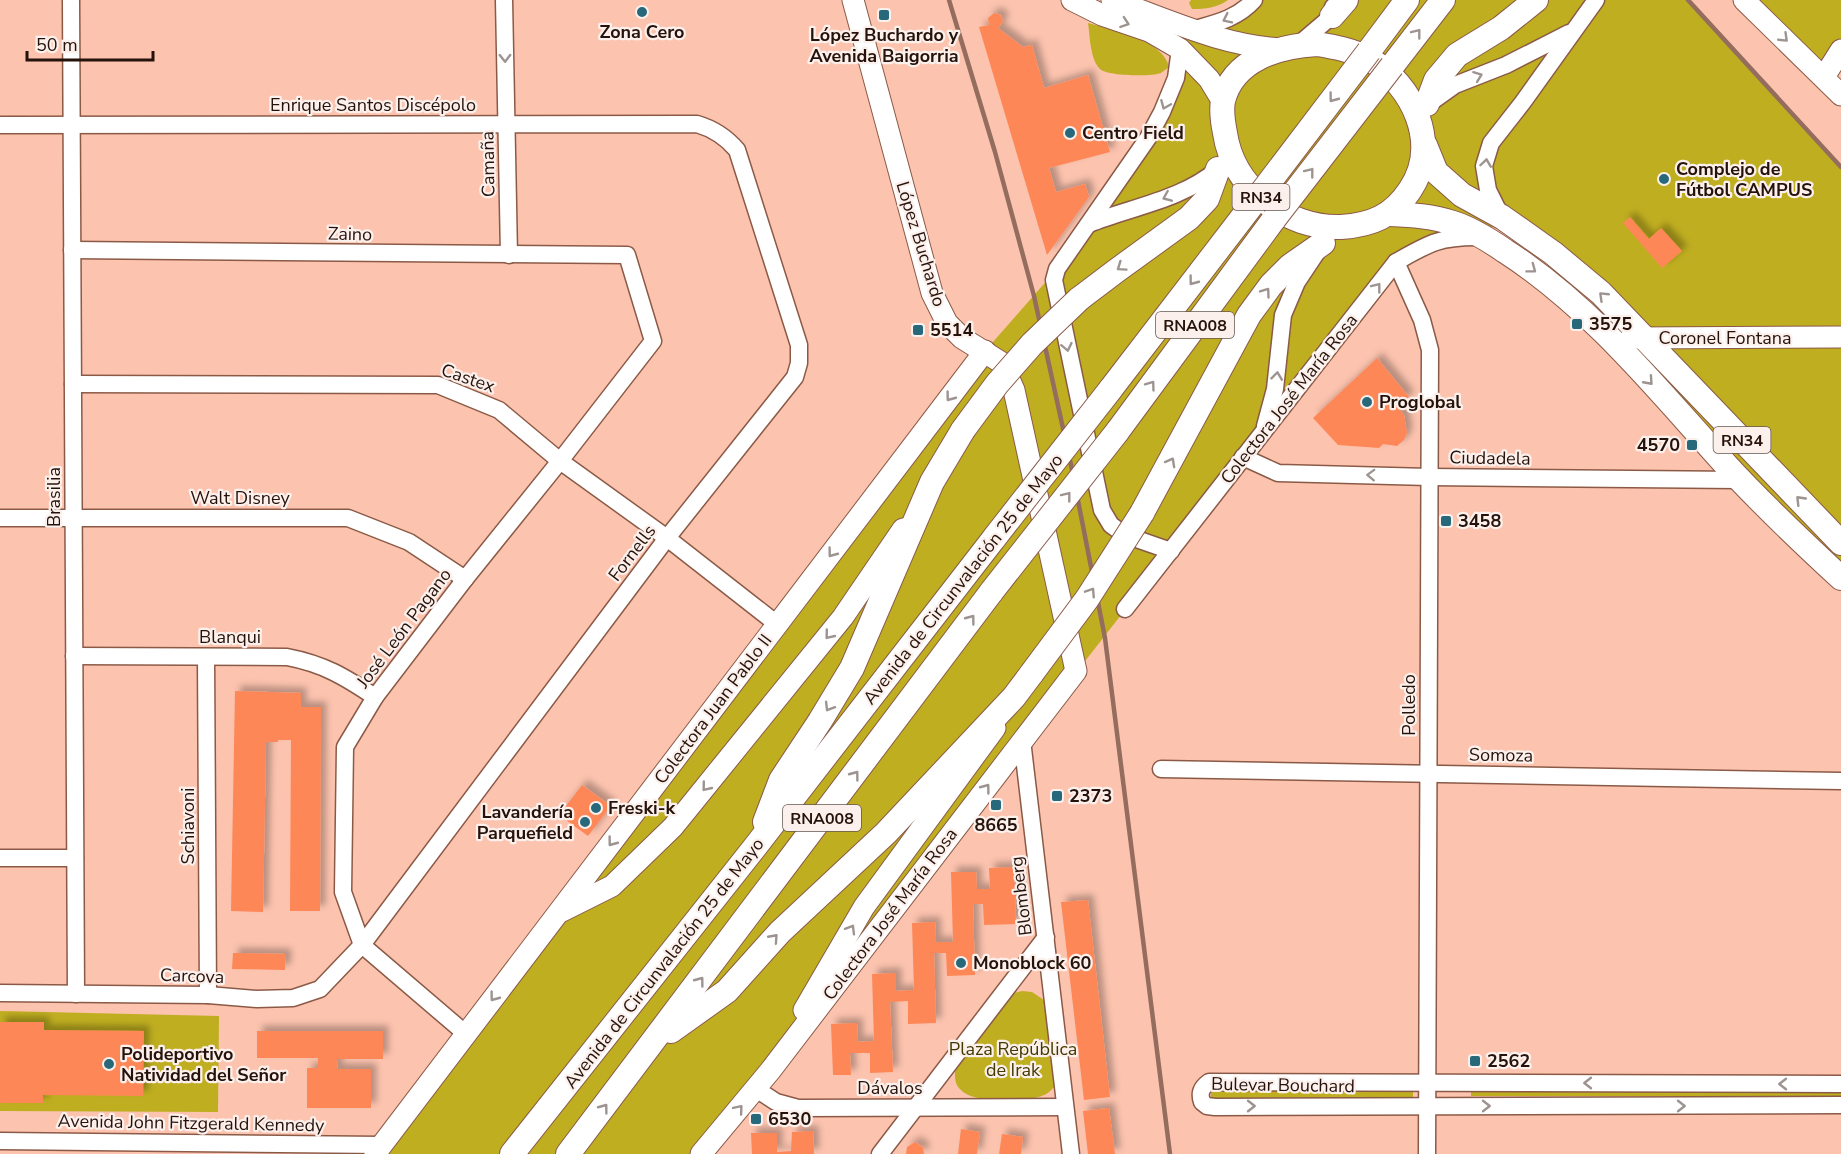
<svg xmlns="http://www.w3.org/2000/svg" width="1841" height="1154" viewBox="0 0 1841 1154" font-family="'Nunito Sans',sans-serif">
	<defs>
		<filter id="shadow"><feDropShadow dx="5.5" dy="-5.5" stdDeviation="3" flood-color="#0004"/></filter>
	</defs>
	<rect width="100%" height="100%" fill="#fcc3ae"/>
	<g fill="#bfae20">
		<path d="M1191 0H1228C1217 8 1205 9 1192 9L1189 3Z"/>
		<path d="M1254 0H1688L1841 167V578L1610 338H1643L1502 217 1483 237 1396 262 701 1154H375L985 351 1057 269 1148 138 1180 49 1195 29Z"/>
		<path d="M1744 0H1841V50L1824 77Z"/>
		<path d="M1088 23C1111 30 1164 40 1169 67 1168 68 1162 72 1161 73 1151 77 1107 76 1100 69 1090 59 1090 36 1088 23Z"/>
		<path d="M1022 991 1032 992 1047 1002 1055 1086C1052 1089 1048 1094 1044 1095 1027 1103 974 1104 961 1090 954 1084 955 1077 955 1068L1005 1001 1014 993Z"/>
		<path d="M0 1011 219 1016 218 1112 0 1111Z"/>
		<path d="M1413 1088V1097L1211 1098V1089Z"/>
		<path d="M1471 1088 1841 1089V1096H1471Z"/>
	</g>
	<g fill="#fe8758" filter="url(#shadow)">
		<path d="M994 13 1001 15 1003 22 998 28 1023 47 1032 45 1044 88 1088 75 1110 152 1049 168 1056 192 1085 184 1089 197 1047 255 979 27 989 25 988 18Z"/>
		<path d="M1630 217 1649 239 1661 228 1682 251 1662 268 1623 223Z"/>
		<path d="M1377 358 1409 397 1397 406 1404 415 1407 433 1404 440 1397 446 1383 444 1379 448 1338 445 1313 418Z"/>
		<path d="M235 691 301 693V707H321L320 911H290L291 740H278V742H266L263 912 231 911Z"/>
		<path d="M582 785 611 806 588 836 559 815Z"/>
		<path d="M1014 867 1016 924 984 925 983 904H973L975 975 947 976 946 953H934L936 1023 908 1024V1001L890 1002 893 1072 870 1073V1053H850L851 1075H833L831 1024 857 1023 858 1042 874 1041 872 974 896 973V991L914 990 912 923 935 922 936 942H953L951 872H976L977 889H990L989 868Z"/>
		<path d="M1088 900 1110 1097 1084 1100 1061 902Z"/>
		<path d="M233 953 286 954 285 970 232 969Z"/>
		<path d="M0 1022H44V1030L144 1031 143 1096 43 1095V1103H0Z"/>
		<path d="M257 1031H383V1059H338L337 1069H371V1108H307V1068H318V1058H257Z"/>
		<path d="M1109 1108 1115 1154H1088L1083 1111Z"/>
		<path d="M961 1129 980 1132 977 1154H958Z"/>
		<path d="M813 1131 814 1154H752L751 1133H777V1152L791 1151 792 1132Z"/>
		<path d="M1002 1134 1023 1137 1021 1154H999Z"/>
		<path d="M915 1142 923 1147 924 1154H906L907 1147Z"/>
	</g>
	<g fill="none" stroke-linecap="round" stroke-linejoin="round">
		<g stroke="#8b5a47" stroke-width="19">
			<g id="minor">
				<path d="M71 0 76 994"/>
				<path d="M504 0 509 255"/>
				<path d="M1195 29C1217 23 1238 18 1254 0"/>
				<path d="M1298 45 1332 16 1333 7"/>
				<path d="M1427 105 1455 85 1506 65 1569 33"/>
				<path d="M0 125 697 124C714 129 726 137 737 150L799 345V363L795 377 667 538 362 945 320 989 293 998 257 999 208 995 0 993"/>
				<path d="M1501 216 1488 190 1484 166 1491 143 1523 102 1596 0"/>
				<path d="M1089 224C1131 207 1182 200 1218 169"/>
				<path d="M72 250 627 255 653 341 560 461 465 579 375 697 345 747 343 892 362 945 466 1034"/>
				<path d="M1396 262 1422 320 1430 350 1427 1154"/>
				<path d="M73 384 438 385 499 410 560 461 667 538 777 624"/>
				<path d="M1265 426 1275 389 1283 315 1297 282 1317 252"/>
				<path d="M1243 457 1278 473 1429 477 1739 480"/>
				<path d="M0 518H348L409 542 465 579"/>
				<path d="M1171 551 1125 535 1111 525 1102 510 1054 280 1057 269 1148 138 1162 112 1176 78 1180 49"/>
				<path d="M1125 609 1396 262C1428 244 1438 237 1476 237"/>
				<path d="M74 656 287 657C324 664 345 677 375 697"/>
				<path d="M206 657 208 995"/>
				<path d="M1022 740 1071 1154"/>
				<path d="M1161 769 1841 781"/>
				<path d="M0 858H75"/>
				<path d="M1841 1084 1209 1082C1201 1088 1199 1093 1202 1102L1207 1106 1215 1107 1841 1105"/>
				<path d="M756 1089 776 1102 798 1108 1065 1107"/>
				<path d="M0 1141 382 1145"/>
				<path d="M880 1154 1046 937"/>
			</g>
		</g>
		<g stroke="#8b5a47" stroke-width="23">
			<g id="major">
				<path d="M1072 0 1102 15 1149 31 1180 49 1209 79 1223 102"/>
				<path d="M1112 0C1167 19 1222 46 1281 49"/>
				<path d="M1744 0 1841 95"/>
				<path d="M1824 77 1841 50"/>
				<path d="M1631 338 1841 337"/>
				<path d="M562 911 612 886 673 827 843 617 903 529"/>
				<path d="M804 1010 864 907 995 728"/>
				<path d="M375 1154 985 351"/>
				<path d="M701 1154 770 1071 1076 671 1014 390 1002 363 962 338 947 323 932 293 853 0"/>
			</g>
		</g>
		<g stroke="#8b5a47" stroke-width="26">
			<g id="highway">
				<path d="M1332 16 1346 0"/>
				<path d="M1317 44C1335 47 1352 50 1369 59 1413 85 1441 144 1410 190 1393 216 1372 225 1341 227 1286 229 1233 188 1225 133 1223 123 1221 111 1223 101 1233 59 1279 46 1317 44Z"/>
				<path d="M1369 51 1407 0"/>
				<path d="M1392 66 1443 0"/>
				<path d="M1427 104 1436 80 1457 55 1501 28 1536 0"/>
				<path d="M1425 145 1436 172 1462 195 1502 217 1553 253 1601 293 1841 543"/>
				<path d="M1390 214C1411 215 1432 216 1453 223 1472 229 1489 240 1505 251 1592 307 1658 390 1727 466 1763 505 1802 542 1841 578"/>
				<path d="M1079 299 1116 271 1189 218 1207 199 1218 169"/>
				<path d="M1110 390 1255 201"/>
				<path d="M1117 432 1274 219"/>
				<path d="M1142 513 1249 315 1271 285 1290 266 1323 243"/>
				<path d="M765 822 781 780 820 721 852 668 932 482 963 430"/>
				<path d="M671 1031 727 991 780 932 886 833 1014 697 1032 673"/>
				<path d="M512 1154 755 847 995 537"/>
				<path d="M568 1154 992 591"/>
			</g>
		</g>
		<use href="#minor" stroke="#fff" stroke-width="16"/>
		<use href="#major" stroke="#fff" stroke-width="21"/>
		<use href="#highway" stroke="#fff" stroke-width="24"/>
		<g stroke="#946d5e" stroke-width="4.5">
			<path d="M949 0 995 152 1034 296 1071 465 1105 638 1170 1154"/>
			<path d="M1688 0 1841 167"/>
		</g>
		<g stroke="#8b5a47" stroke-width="26" stroke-linecap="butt">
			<g id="highway-bridge">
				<path d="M1255 201 1369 51"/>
				<path d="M1274 219 1392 66"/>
				<path d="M963 430 997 384 1032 344 1079 299"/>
				<path d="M995 537 1110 390"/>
				<path d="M992 591 1117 432"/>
				<path d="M1032 673 1087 599 1142 513"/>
			</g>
		</g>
		<use href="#highway-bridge" stroke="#fff" stroke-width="24"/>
	</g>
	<defs><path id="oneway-chevron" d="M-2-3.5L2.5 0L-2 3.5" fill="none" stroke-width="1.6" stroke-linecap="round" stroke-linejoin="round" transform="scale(1.5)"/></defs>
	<g stroke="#9d9491">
		<use href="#oneway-chevron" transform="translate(1227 19) rotate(154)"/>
		<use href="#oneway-chevron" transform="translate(1125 23) rotate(19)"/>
		<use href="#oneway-chevron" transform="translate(1417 33) rotate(-52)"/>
		<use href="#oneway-chevron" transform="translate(1784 38) rotate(44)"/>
		<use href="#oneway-chevron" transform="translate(505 58) rotate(89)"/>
		<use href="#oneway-chevron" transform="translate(1478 76) rotate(-21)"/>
		<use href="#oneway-chevron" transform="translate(1333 98) rotate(127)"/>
		<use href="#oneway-chevron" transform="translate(1165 105) rotate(113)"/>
		<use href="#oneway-chevron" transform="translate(1486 163) rotate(-82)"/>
		<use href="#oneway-chevron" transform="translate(1310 172) rotate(-52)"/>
		<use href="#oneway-chevron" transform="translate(1167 197) rotate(157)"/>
		<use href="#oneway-chevron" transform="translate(1121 267) rotate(145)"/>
		<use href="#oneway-chevron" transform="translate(1532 269) rotate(37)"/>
		<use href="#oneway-chevron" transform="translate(1193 281) rotate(127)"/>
		<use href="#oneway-chevron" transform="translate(1377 287) rotate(-52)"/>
		<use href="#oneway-chevron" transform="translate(1266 292) rotate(-54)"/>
		<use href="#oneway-chevron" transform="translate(1603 296) rotate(-136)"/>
		<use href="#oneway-chevron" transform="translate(1067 347) rotate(78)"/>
		<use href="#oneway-chevron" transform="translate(1277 376) rotate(-83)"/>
		<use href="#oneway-chevron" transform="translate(1649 381) rotate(48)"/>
		<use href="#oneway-chevron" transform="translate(1151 385) rotate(-54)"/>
		<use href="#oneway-chevron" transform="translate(950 397) rotate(127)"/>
		<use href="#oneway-chevron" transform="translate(1171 462) rotate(-61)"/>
		<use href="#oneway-chevron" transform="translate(1371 475) rotate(-178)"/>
		<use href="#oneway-chevron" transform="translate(1067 496) rotate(-52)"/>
		<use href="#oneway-chevron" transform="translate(1800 500) rotate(-134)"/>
		<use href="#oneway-chevron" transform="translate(832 553) rotate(127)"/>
		<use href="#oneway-chevron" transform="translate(1091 592) rotate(-57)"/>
		<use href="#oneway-chevron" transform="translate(971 619) rotate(-53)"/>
		<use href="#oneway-chevron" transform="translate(829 635) rotate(129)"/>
		<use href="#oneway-chevron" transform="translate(829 707) rotate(121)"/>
		<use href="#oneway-chevron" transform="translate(855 775) rotate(-53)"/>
		<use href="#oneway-chevron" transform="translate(706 787) rotate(129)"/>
		<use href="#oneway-chevron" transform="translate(986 788) rotate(-53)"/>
		<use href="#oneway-chevron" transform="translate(612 842) rotate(127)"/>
		<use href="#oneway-chevron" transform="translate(851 929) rotate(-59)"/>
		<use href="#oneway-chevron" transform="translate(774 938) rotate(-48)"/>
		<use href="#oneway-chevron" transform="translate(700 981) rotate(-53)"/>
		<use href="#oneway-chevron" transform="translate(494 997) rotate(127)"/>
		<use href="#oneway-chevron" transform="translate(1588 1083) rotate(-180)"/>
		<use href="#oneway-chevron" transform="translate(1783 1084) rotate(-180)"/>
		<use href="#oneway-chevron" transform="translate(1251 1106)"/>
		<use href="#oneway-chevron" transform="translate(1486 1106)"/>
		<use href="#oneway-chevron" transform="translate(1681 1106)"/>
		<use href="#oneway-chevron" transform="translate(604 1108) rotate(-53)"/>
		<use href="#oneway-chevron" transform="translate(739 1109) rotate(-50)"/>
	</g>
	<g fill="#27687b" stroke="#fcf0ec" stroke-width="2">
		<circle cx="642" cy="12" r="6"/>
		<rect x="878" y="9" width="12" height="12" rx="3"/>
		<circle cx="1070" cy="133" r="6"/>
		<circle cx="1664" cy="179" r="6"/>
		<rect x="1571" y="318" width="12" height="12" rx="3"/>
		<rect x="912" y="324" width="12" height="12" rx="3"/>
		<circle cx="1367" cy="402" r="6"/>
		<rect x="1686" y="439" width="12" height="12" rx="3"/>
		<rect x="1440" y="515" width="12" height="12" rx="3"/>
		<rect x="1051" y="790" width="12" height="12" rx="3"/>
		<rect x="990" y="799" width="12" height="12" rx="3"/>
		<circle cx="596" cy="808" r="6"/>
		<circle cx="585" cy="822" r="6"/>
		<circle cx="961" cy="963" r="6"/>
		<rect x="1469" y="1055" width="12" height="12" rx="3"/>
		<circle cx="109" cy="1064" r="6"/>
		<rect x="750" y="1113" width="12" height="12" rx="3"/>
	</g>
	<g text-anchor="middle" stroke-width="4.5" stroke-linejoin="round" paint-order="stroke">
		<g fill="#fcf0ec" stroke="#66554e" stroke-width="1.5">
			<rect x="1232.5" y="184" width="57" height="26" rx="4.5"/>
			<rect x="1156" y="312" width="78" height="26" rx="4.5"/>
			<rect x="1713.5" y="427" width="57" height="26" rx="4.5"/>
			<rect x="783" y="805" width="78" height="26" rx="4.5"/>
		</g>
		<g font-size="16" font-weight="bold" fill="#25120a">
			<text x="1261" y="203">RN34</text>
			<text x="1195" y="331">RNA008</text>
			<text x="1742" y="446">RN34</text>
			<text x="822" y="824">RNA008</text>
		</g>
		<g font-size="18" font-weight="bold" fill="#25120a" stroke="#fcf0ec" text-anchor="start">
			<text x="642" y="38" text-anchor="middle">Zona Cero</text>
			<text x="884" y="41" text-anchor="middle">López Buchardo y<tspan x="884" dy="21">Avenida Baigorria</tspan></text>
			<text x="1082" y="139">Centro Field</text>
			<text x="1676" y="175">Complejo de<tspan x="1676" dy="21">Fútbol CAMPUS</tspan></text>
			<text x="1589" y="330">3575</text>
			<text x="930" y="336">5514</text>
			<text x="1379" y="408">Proglobal</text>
			<text x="1680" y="451" text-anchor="end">4570</text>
			<text x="1458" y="527">3458</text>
			<text x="1069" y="802">2373</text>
			<text x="608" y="814">Freski-k</text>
			<text x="573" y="818" text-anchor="end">Lavandería<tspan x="573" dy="21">Parquefield</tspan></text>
			<text x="996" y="831" text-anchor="middle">8665</text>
			<text x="973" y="969">Monoblock 60</text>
			<text x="121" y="1060">Polideportivo<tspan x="121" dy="21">Natividad del Señor</tspan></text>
			<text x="1487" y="1067">2562</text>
			<text x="768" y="1125">6530</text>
		</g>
		<g font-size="18" fill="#25120a" stroke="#fcf0ec">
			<text x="373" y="111">Enrique Santos Discépolo</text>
			<text transform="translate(488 164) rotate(-91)" y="6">Camaña</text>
			<text transform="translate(350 234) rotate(1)" y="6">Zaino</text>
			<text transform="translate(921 244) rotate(73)" y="6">López Buchardo</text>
			<text x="1725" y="344">Coronel Fontana</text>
			<text transform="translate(468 378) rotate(19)" y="6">Castex</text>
			<text transform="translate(1289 399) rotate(-52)" y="6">Colectora José María Rosa</text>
			<text transform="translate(1490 458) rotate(1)" y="6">Ciudadela</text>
			<text transform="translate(54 497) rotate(-90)" y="6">Brasilia</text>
			<text x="240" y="504">Walt Disney</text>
			<text transform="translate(632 553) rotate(-53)" y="6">Fornells</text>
			<text transform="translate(963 579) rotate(-52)" y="6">Avenida de Circunvalación 25 de Mayo</text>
			<text transform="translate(404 628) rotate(-53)" y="6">José León Pagano</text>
			<text x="230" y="643">Blanqui</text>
			<text transform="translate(1409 705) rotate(-90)" y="6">Polledo</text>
			<text transform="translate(713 709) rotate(-53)" y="6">Colectora Juan Pablo II</text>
			<text transform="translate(1501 755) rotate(1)" y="6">Somoza</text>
			<text transform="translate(188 826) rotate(-90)" y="6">Schiavoni</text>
			<text transform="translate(1021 896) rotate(-97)" y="6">Blomberg</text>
			<text transform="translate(890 914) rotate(-53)" y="6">Colectora José María Rosa</text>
			<text transform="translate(664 963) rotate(-52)" y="6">Avenida de Circunvalación 25 de Mayo</text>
			<text transform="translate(192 976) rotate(2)" y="6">Carcova</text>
			<text transform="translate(1283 1085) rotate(1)" y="6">Bulevar Bouchard</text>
			<text x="890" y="1094">Dávalos</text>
			<text transform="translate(191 1123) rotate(1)" y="6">Avenida John Fitzgerald Kennedy</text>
		</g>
		<g font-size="18" fill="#423a00" stroke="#fcf0ec">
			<text x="1013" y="1055">Plaza República<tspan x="1013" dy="21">de Irak</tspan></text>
		</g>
	</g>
	<path d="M27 51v9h126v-9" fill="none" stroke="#25120a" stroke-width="3"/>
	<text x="36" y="51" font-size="18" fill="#25120a" stroke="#fcf0ec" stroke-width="4.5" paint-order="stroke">50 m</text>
</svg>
